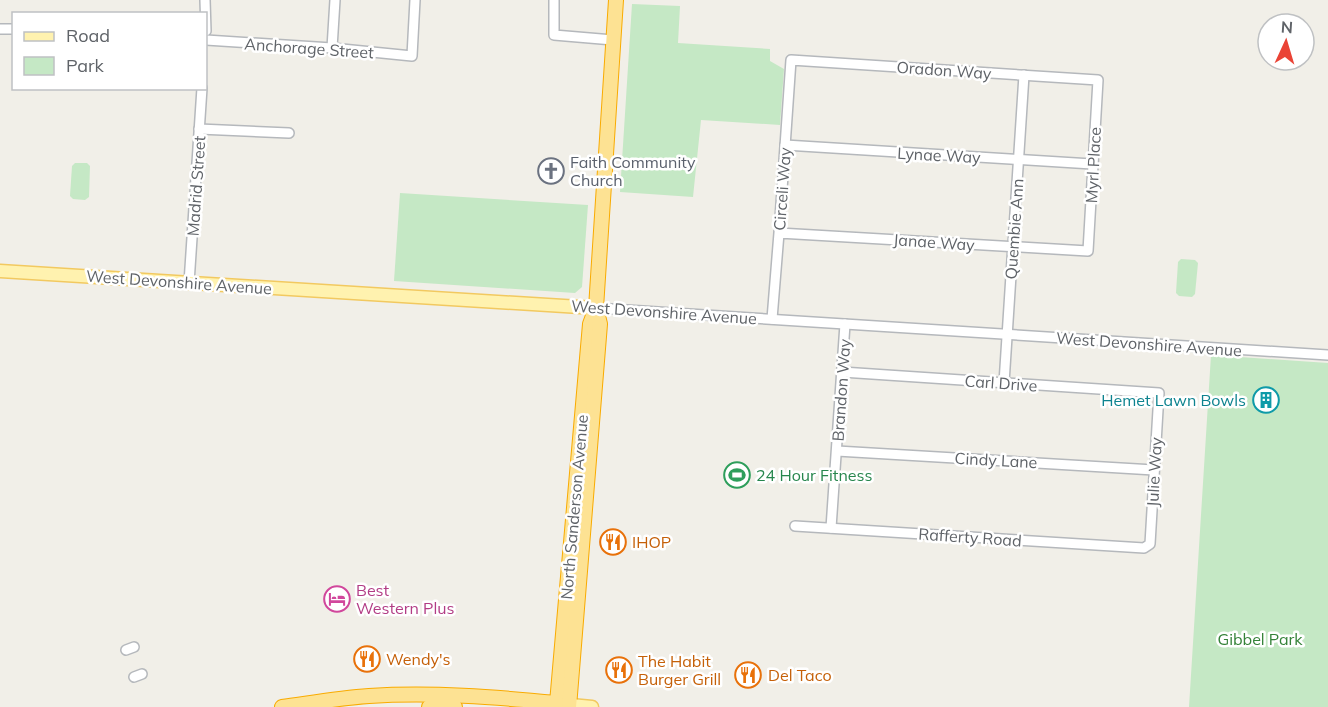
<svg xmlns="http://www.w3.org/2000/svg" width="1328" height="707" viewBox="0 0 1328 707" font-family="Mulish,sans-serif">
	<rect width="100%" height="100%" fill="#f1efe8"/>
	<g fill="#c5e8c5">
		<path d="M632 4 680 6 678 43 770 49V61L784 69 780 125 701 120 693 197 620 192Z"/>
		<path d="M75 163H87L90 166 89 197 85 200 73 199 70 196 72 166Z"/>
		<path d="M400 193 588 205 582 287 575 293 394 281Z"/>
		<path d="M1181 259 1195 260 1198 263 1195 294 1192 297 1179 296 1176 293 1178 262Z"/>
		<path d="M1211 355 1328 363V707H1189Z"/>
	</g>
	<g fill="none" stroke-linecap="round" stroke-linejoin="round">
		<g stroke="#b5b8bc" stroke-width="12">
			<g id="minor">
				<path d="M205 0 206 31"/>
				<path d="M554 0V35L613 40"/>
				<path d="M0 29H14"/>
				<path d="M206 40 332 48 412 56 415 0"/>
				<path d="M332 48 335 0"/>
				<path d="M199 129 289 133"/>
				<path d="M785 145 1092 164"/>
				<path d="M189 283 202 88"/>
				<path d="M596 308 1328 355"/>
				<path d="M772 319 779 233 791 60 1098 80 1088 251 779 233"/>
				<path d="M1004 383 1024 75"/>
				<path d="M837 451 1154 470"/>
				<path d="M795 526 1144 548 1150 544 1159 393 842 372"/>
				<path d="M831 528 845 324"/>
				<path d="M126 650 134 647"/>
				<path d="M134 677 142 674"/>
			</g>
		</g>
		<g stroke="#f2c960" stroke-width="15">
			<g id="major">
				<path d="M0 271 596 308"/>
				<path d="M560 704 592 707"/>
			</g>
		</g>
		<g stroke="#f9ab00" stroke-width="16">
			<g id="highway">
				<path d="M282 707C311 703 340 698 369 696 432 692 495 697 557 703L590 324 596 308"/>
				<path d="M429 707H455"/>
				<path d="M569 707 600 324 596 308 616 0"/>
			</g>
		</g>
		<use href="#minor" stroke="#fff" stroke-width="9"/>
		<use href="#major" stroke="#fff2af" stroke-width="12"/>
		<use href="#highway" stroke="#fde293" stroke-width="14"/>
	</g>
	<defs>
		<g id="church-ring" transform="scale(1.35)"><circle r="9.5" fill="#fff" stroke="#6b7280" stroke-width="1.5"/><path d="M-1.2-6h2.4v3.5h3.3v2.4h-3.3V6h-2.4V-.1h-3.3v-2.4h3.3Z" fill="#6b7280"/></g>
		<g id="building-ring" transform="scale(1.35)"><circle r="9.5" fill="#fff" stroke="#0f9aa8" stroke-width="1.5"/><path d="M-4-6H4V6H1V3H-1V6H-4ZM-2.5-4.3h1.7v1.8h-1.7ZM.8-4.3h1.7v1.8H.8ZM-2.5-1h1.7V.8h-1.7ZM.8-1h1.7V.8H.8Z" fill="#0f9aa8"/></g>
		<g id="stadium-ring" transform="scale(1.35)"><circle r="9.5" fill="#fff" stroke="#2e9e5b" stroke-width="1.5"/><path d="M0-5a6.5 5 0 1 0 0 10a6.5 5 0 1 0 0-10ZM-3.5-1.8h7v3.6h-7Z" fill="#2e9e5b"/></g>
		<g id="restaurant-ring" transform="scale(1.35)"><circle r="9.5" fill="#fff" stroke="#e8710a" stroke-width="1.5"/><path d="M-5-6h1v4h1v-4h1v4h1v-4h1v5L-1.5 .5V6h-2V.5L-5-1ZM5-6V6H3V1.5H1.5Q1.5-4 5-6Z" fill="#e8710a"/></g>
		<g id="hotel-ring" transform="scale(1.35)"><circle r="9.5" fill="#fff" stroke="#d1479c" stroke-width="1.5"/><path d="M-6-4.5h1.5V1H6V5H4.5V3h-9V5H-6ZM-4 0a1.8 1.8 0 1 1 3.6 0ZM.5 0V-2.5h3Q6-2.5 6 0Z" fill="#d1479c"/></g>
	</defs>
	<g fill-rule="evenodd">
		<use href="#church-ring" x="551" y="171"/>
		<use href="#building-ring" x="1266" y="400"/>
		<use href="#stadium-ring" x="737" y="475"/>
		<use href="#restaurant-ring" x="613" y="542"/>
		<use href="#hotel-ring" x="337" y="599"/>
		<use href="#restaurant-ring" x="367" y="659"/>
		<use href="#restaurant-ring" x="619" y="670"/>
		<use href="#restaurant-ring" x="748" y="675"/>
	</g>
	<g text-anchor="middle" stroke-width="5" stroke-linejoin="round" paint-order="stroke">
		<g font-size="16" fill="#5f6368" stroke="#fff">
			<text transform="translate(309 48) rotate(4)" y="6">Anchorage Street</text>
			<text transform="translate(944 70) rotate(4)" y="6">Oradon Way</text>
			<text transform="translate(939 155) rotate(3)" y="6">Lynae Way</text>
			<text transform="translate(1093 165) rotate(-87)" y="6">Myrl Place</text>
			<text transform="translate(196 186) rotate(-86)" y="6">Madrid Street</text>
			<text transform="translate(782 189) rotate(-86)" y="6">Circeli Way</text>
			<text transform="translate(1014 229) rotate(-86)" y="6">Quembie Ann</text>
			<text transform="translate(934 242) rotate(4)" y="6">Janae Way</text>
			<text transform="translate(179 282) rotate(4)" y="6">West Devonshire Avenue</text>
			<text transform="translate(664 312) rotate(4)" y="6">West Devonshire Avenue</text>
			<text transform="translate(1149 344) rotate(4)" y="6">West Devonshire Avenue</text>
			<text transform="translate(1001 383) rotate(4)" y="6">Carl Drive</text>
			<text transform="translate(841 390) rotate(-86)" y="6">Brandon Way</text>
			<text transform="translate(996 460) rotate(3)" y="6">Cindy Lane</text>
			<text transform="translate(1154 472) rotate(-87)" y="6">Julie Way</text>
			<text transform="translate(574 507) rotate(-85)" y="6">North Sanderson Avenue</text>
			<text transform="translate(970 537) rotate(4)" y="6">Rafferty Road</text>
		</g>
		<g font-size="16" fill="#5b616d" stroke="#fff" text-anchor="start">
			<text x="570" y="168">Faith Community<tspan x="570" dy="18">Church</tspan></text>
		</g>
		<g font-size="16" fill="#0d838f" stroke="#fff" text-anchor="end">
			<text x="1246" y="406">Hemet Lawn Bowls</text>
		</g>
		<g font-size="16" fill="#27864d" stroke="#fff" text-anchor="start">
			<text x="756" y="481">24 Hour Fitness</text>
		</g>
		<g font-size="16" fill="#c56008" stroke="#fff" text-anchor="start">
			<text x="632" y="548">IHOP</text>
			<text x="386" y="665">Wendy's</text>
			<text x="638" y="667">The Habit<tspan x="638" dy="18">Burger Grill</tspan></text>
			<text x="768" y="681">Del Taco</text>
		</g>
		<g font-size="16" fill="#b23c85" stroke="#fff" text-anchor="start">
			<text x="356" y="596">Best<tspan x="356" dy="18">Western Plus</tspan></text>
		</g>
		<g font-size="16" fill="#348238" stroke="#fff">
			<text x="1260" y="645">Gibbel Park</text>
		</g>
	</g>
	<rect x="12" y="12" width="195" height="78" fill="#ffffff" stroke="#bfc1c3" stroke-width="1.5"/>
	<rect x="24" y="32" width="30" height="9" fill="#fff2af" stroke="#bfc1c3" stroke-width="1.5"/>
	<text x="66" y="42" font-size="18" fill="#5f6368">Road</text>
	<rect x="24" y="57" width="30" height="18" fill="#c5e8c5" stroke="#bfc1c3" stroke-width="1.5"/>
	<text x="66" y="72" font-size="18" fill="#5f6368">Park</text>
	<g transform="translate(1286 42) rotate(4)"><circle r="28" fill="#ffffff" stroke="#bfc1c3" stroke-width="1.5"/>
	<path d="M0-4.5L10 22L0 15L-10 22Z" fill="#ea4335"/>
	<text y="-9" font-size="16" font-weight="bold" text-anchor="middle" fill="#5f6368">N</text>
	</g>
</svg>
